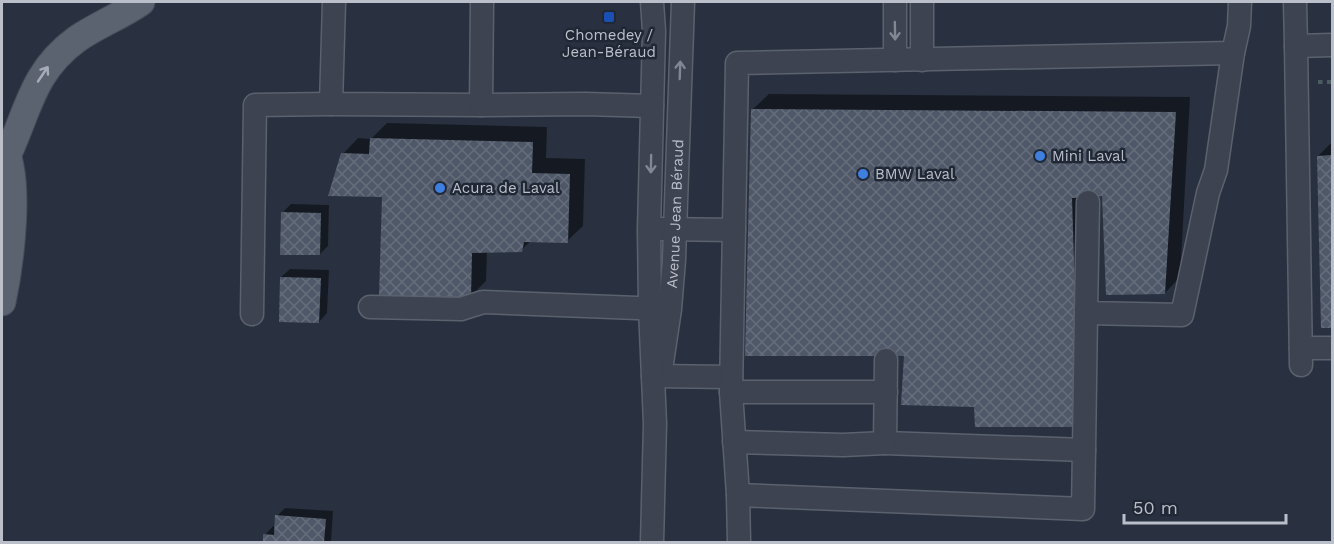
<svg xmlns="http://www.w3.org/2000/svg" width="1334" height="544" viewBox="0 0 1334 544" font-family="'Work Sans',sans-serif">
	<defs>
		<pattern id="building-cross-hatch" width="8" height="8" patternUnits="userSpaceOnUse" patternTransform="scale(1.5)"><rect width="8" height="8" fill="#4f5868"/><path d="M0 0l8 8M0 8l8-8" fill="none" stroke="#666e7c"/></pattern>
	</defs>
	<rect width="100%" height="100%" fill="#293140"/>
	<g fill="#0007">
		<path d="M769 94 1190 97 1180 277 1165 293 1103 194 1087 196 1091 307 975 405 906 355 753 109Z"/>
		<path d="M387 123 547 127 546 158 585 159 583 226 567 241H531L521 250 487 251 486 281 470 297 383 196 343 154 358 138 371 139Z"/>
		<path d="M1332 142V326L1322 327 1318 156Z"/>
		<path d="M291 204 329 205 328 246 320 254 282 213Z"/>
		<path d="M290 269 329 270 327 313 319 322 281 277Z"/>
		<path d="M285 508 333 511 331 541 330 542H264L265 535 273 526 276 527 277 516Z"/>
	</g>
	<g fill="url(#building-cross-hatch)">
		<path d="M751 109 1176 112 1165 294 1106 295 1102 196 1072 198 1076 323V427H975L974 407 901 405 904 356H745Z"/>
		<path d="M370 138 533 142 532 173 570 174 568 243 524 242 522 252 472 253 471 298 379 296 382 197 328 196 341 153 369 154Z"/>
		<path d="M1332 155V328H1321L1317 156Z"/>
		<path d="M281 212 321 213 320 255H280Z"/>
		<path d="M280 277 321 278 319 323 279 322Z"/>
		<path d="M275 515 326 519 324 542H263V534L274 535Z"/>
	</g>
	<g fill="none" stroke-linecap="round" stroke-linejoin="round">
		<g stroke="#5b616d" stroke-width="25">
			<g id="minor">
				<path d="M334 2 331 104 481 105 482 2"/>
				<path d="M895 2V60"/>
				<path d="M1295 2 1296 46 1332 45"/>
				<path d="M1296 46 1301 365"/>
				<path d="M922 60V2"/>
				<path d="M481 105 585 104 652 106"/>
				<path d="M1088 202 1086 313 1182 315 1208 193 1216 170 1233 53"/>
				<path d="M660 229 734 230"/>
				<path d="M370 307 461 309 483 302 663 309"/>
				<path d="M252 314 255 105 331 104"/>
				<path d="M1301 348H1332"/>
				<path d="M886 360 885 443 1084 450 1086 313"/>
				<path id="s1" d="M662 363 670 309 674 260 683 2"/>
				<path d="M653 376 731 377"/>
				<path d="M731 392H886"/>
				<path d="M734 442 843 445 885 443"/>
				<path d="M738 495 731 392 737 63 1233 53 1239 26 1240 2"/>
				<path d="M652 542 655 424 650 308 649 229 654 31 652 2"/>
				<path d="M739 542 738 495 1083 509 1084 450"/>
			</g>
		</g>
		<g stroke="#474c59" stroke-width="29">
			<g id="major">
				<path d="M2 143C22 176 10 264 2 302"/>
				<path d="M8 154C29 108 33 71 77 39 97 25 121 16 141 2"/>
			</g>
		</g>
		<path stroke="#4b5b60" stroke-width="4" stroke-dasharray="4.5 4.5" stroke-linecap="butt" d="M1318 82H1332"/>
		<use href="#minor" stroke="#3d4350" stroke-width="22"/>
		<use href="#major" stroke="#5b6270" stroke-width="27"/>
	</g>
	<defs><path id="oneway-shaft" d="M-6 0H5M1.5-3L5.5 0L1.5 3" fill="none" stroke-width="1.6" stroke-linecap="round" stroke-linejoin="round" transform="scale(1.5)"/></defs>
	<g stroke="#828793">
		<use href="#oneway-shaft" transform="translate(895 31) rotate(89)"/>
		<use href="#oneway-shaft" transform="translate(680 70) rotate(-88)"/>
		<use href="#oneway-shaft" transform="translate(651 164) rotate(91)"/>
	</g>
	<use stroke="#a7acb8" href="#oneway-shaft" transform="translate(43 74) rotate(-56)"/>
	<rect fill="#1a4fb4" stroke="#212835" stroke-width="2" x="603" y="11" width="12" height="12" rx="3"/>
	<g fill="#3f7fe0" stroke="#212835" stroke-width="2">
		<circle cx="1040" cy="156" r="6"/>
		<circle cx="863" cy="174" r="6"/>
		<circle cx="440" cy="188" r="6"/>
	</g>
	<g text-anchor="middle" stroke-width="5" stroke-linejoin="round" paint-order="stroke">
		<g font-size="15" fill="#babfca" stroke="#212835" text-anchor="start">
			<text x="609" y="40" text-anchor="middle">Chomedey /<tspan x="609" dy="17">Jean-Béraud</tspan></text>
			<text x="1052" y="161">Mini Laval</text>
			<text x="875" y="179">BMW Laval</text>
			<text x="452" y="193">Acura de Laval</text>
		</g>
		<g font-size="15" fill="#babfca" stroke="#212835">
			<text dy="5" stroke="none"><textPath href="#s1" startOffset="150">Avenue Jean Béraud</textPath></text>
		</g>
	</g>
	<rect width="1334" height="544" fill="none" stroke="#babfca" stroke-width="6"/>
	<path d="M1124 514v9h162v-9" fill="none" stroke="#babfca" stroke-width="3"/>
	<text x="1133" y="514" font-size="18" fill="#babfca" stroke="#212835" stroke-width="4.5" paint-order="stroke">50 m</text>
</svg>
